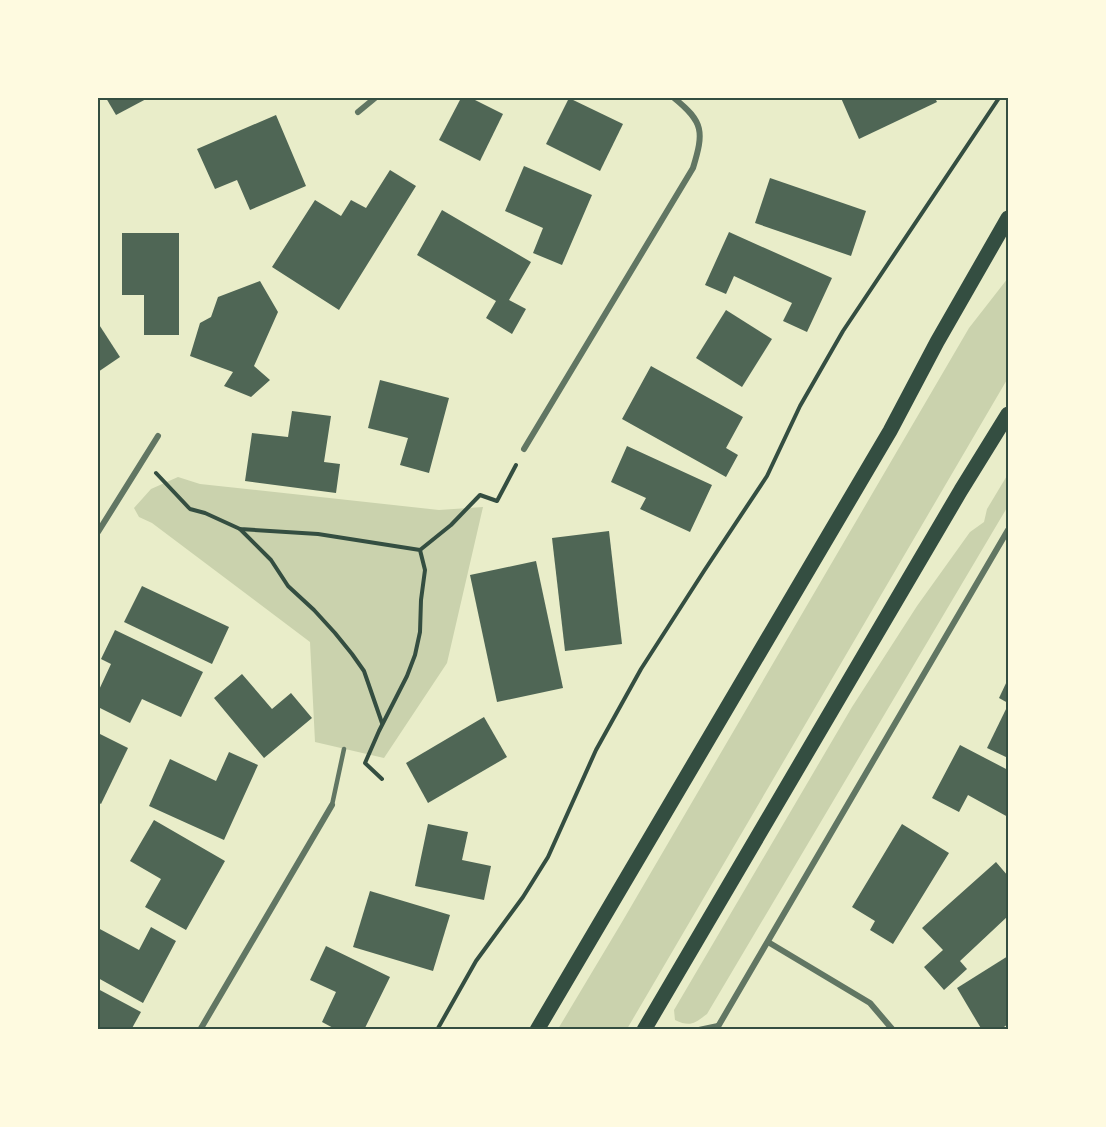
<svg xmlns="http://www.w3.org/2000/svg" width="1106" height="1127" viewBox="0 0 1106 1127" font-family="Cabin,sans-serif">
	<rect width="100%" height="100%" fill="#e9edc9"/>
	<g fill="#cad2ad">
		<path d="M1008 278V378L627 1029H558L622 922 969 328Z"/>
		<path d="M1008 474V506L707 1014C694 1024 690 1027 675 1020L674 1010 852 707 917 606 970 532 984 522 987 509Z"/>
		<path d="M178 477 200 484 439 510 483 507 447 663 384 758 315 742 310 642 152 523 139 517 134 508 151 489Z"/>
	</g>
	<g fill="#4f6655">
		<path d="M106 98H148L116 115Z"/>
		<path d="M461 98H471L503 114 480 161 439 140Z"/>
		<path d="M569 98 623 124 600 171 546 144Z"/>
		<path d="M841 98H935L937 102 859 139Z"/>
		<path d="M276 115 306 186 250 210 237 180 215 189 197 149Z"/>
		<path d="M524 166 592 195 562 265 533 253 543 228 505 211Z"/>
		<path d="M390 170 416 186 339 310 272 267 315 200 341 216 351 200 366 208Z"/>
		<path d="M770 178 866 211 851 256 755 223Z"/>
		<path d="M442 210 531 262 509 300 526 309 512 334 486 318 496 301 417 255Z"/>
		<path d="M729 232 832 278 807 332 783 321 792 303 734 276 726 294 705 285Z"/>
		<path d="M122 233H179V335H144V295H122Z"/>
		<path d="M260 281 278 312 254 366 270 380 251 397 224 386 233 372 190 356 200 323 211 317 218 297Z"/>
		<path d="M726 310 772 339 742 387 696 358Z"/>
		<path d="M98 323 120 357 98 372Z"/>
		<path d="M651 366 743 417 726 448 738 455 726 477 622 419Z"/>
		<path d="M380 380 449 398 429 473 400 465 408 438 368 428Z"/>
		<path d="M292 411 331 416 324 462 340 464 336 493 245 481 252 433 288 437Z"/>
		<path d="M627 446 712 485 690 532 640 509 646 498 611 482Z"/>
		<path d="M609 531 622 644 565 651 552 538Z"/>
		<path d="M536 561 563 688 497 702 470 575Z"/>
		<path d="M142 586 229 627 212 664 124 622Z"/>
		<path d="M115 630 203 672 181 717 142 699 130 723 98 707V692L111 664 101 659Z"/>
		<path d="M242 674 272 709 291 693 312 718 264 758 214 698Z"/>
		<path d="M1008 679V703L999 698Z"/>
		<path d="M1008 705V758L987 748Z"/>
		<path d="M484 717 507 757 428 803 406 763Z"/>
		<path d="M98 733 128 748 101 804 98 802Z"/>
		<path d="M960 745 1008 770V817L968 795 959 812 932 798Z"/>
		<path d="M229 752 258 765 224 840 149 806 170 759 216 781Z"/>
		<path d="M154 820 225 861 186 930 145 907 161 879 130 861Z"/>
		<path d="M428 824 468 832 462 860 491 866 484 900 415 886Z"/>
		<path d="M902 824 949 853 893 944 870 930 875 921 852 907Z"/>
		<path d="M996 862 1008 876V916L960 961 967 969 944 990 924 967 943 950 922 928Z"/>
		<path d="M370 891 450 915 433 971 353 947Z"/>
		<path d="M151 927 176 941 143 1003 98 978V928L139 950Z"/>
		<path d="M326 946 390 977 364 1030H337L322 1022 336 992 310 980Z"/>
		<path d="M1008 956V1024L1000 1030H982L957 988Z"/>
		<path d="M98 989 141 1012 131 1030H98Z"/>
	</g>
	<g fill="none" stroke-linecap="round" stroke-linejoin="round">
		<g stroke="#344e41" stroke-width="4">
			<path d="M156 473 190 509 205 513 240 529 318 534 420 550 425 570 421 600 420 632 415 655 407 676 379 731 365 763 382 779"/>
			<path d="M240 529 271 560 288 586 314 610 335 633 352 654 364 671 382 723"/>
			<path d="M420 550 451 525 480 495 497 501 516 465"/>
			<path d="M437 1030 476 961 523 897 548 857 596 750 641 669 704 571 767 476 800 406 843 331 999 98"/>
		</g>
		<path stroke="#617663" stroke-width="4.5" d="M332 805 344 749"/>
		<g stroke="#617663" stroke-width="6">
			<path d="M358 112 375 98"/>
			<path d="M524 449 693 168C704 132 704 122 674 98"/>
			<path d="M98 532 158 436"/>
			<path d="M768 942 870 1003 893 1030"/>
			<path d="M200 1030 332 805"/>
			<path d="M699 1030 718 1026"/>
			<path d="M716 1030 1008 530"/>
		</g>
		<g stroke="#344e41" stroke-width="15">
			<path d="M537 1030 890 431 937 342 1008 218"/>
			<path d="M644 1030 961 490 1008 414"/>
		</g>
	</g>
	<rect width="1106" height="1127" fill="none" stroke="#fefae0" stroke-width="198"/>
	<rect x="99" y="99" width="908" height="929" fill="none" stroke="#344e41" stroke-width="2"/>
</svg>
